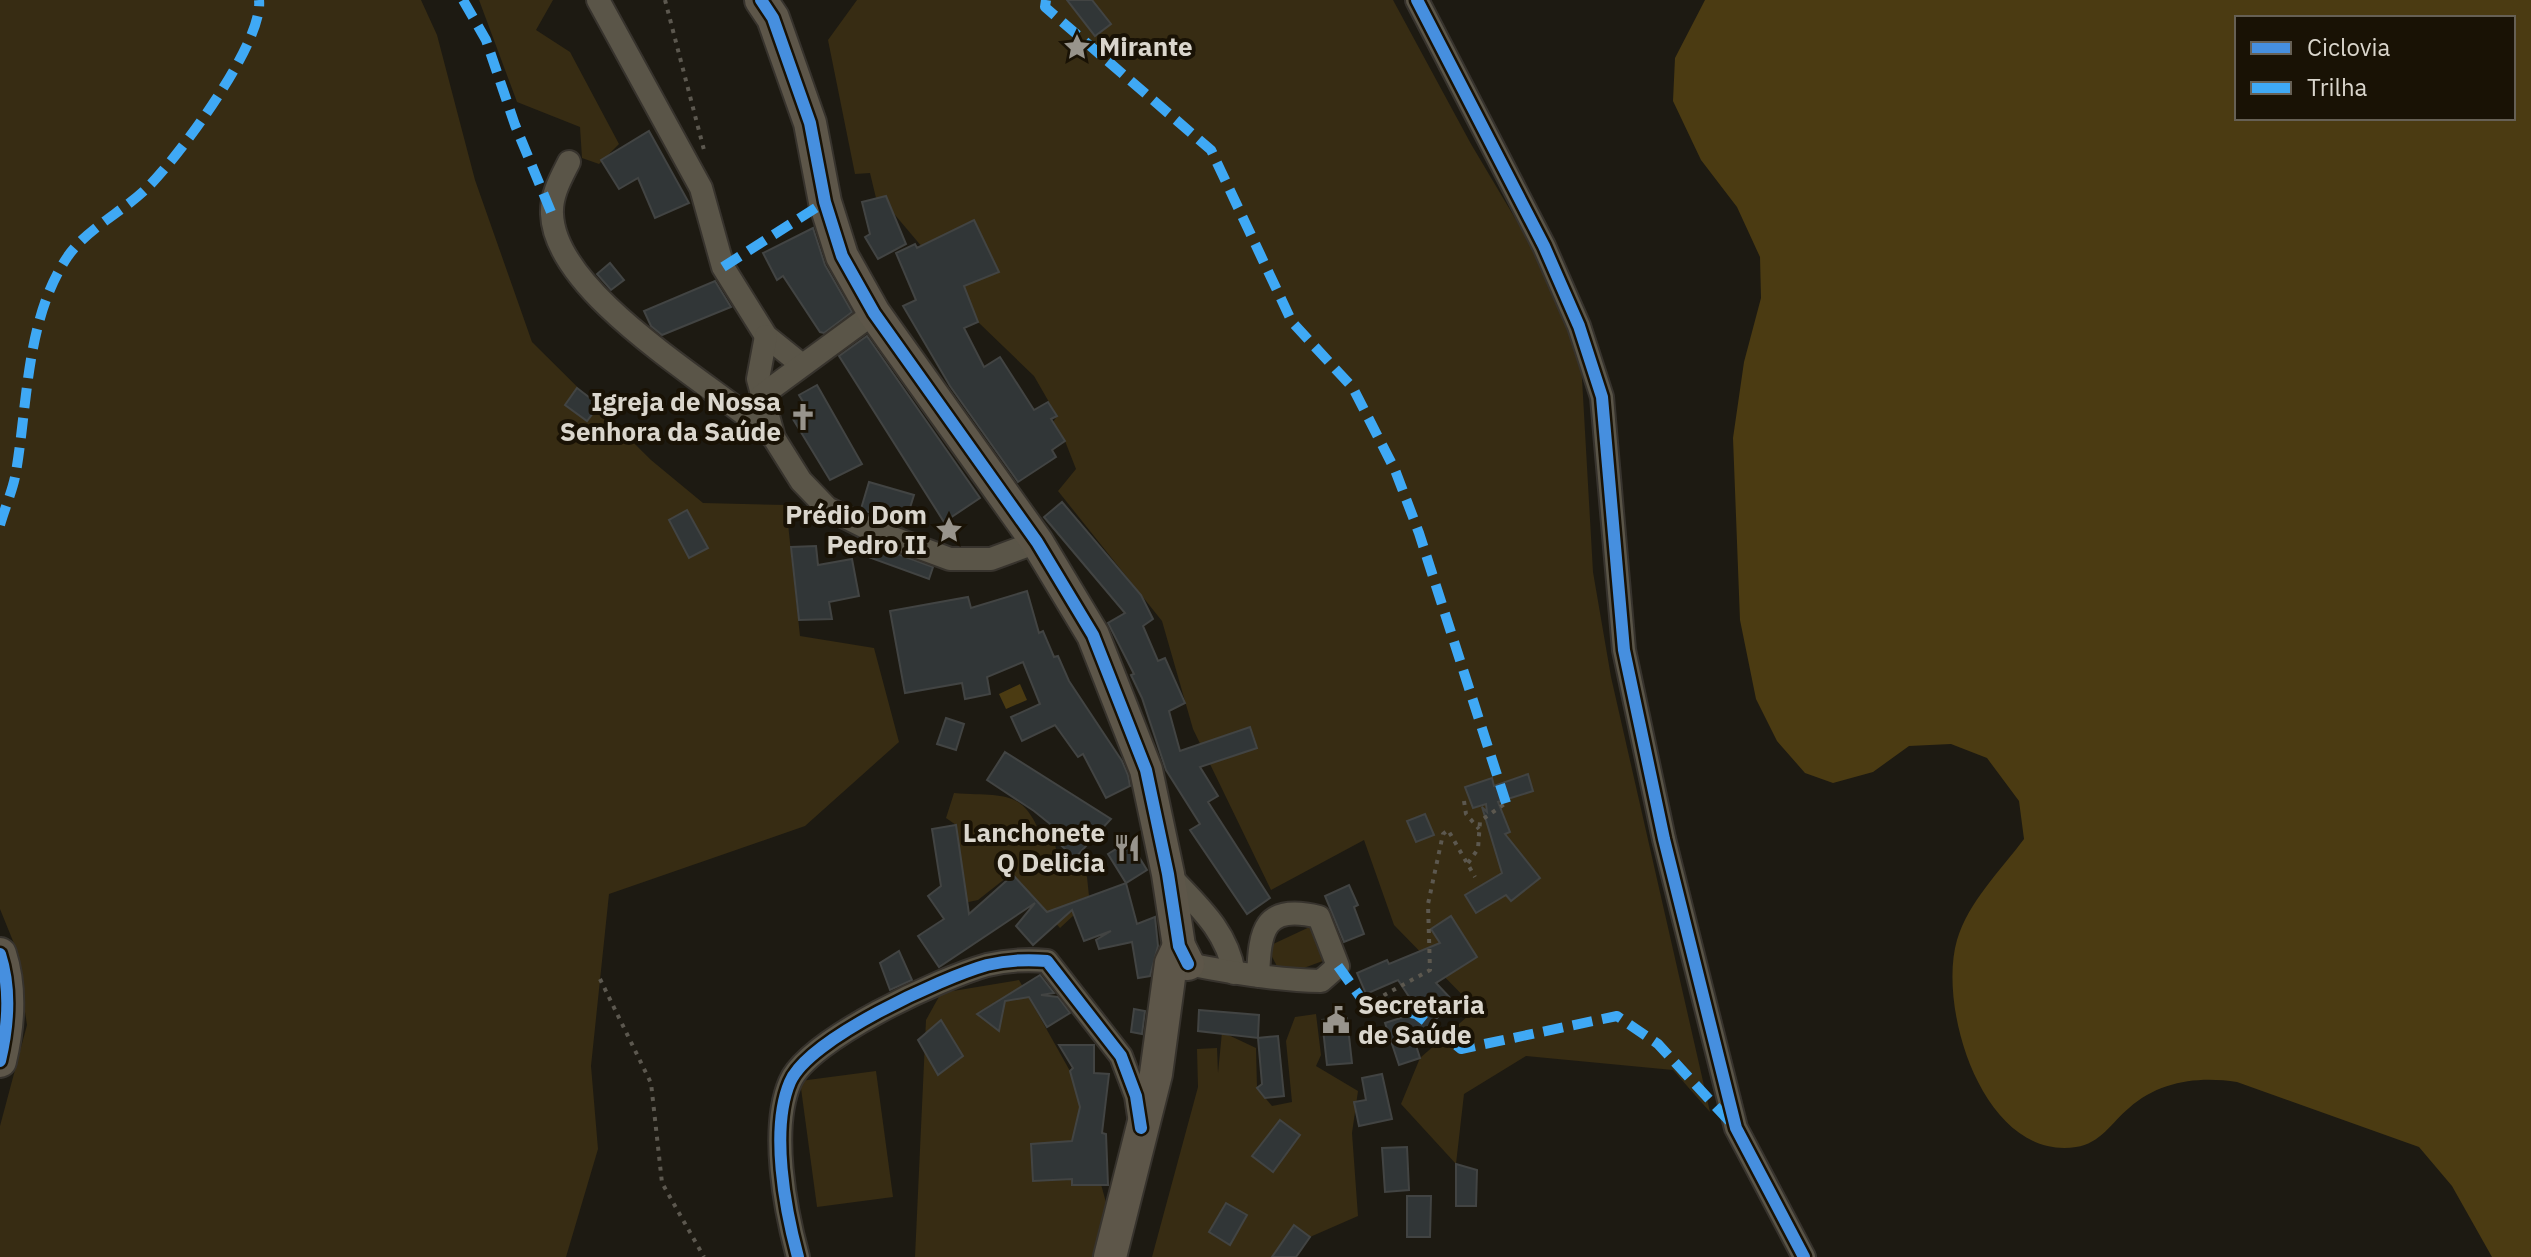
<svg xmlns="http://www.w3.org/2000/svg" width="2531" height="1257" viewBox="0 0 2531 1257" font-family="'IBM Plex Sans',sans-serif">
	<rect width="100%" height="100%" fill="#1d1a12"/>
	<g fill="#372c13">
		<path d="M0 0H421L437 35 475 180 532 342 651 460 703 503 786 505 800 636 874 648 899 742 805 826 609 894 591 1066 598 1149 566 1257H0V1126L27 1025 15 946 0 909Z"/>
		<path d="M479 0H553L536 30 570 52 619 144 599 164 582 158 580 127 517 102Z"/>
		<path d="M857 0H1393L1471 144 1579 326 1593 572 1611 677 1710 1112 1673 1070 1526 1056 1464 1094 1456 1164 1401 1104 1420 1058 1476 1009 1394 925 1364 840 1271 890 1193 729 1162 621 1058 491 1076 469 1065 441 1053 422 1057 416 1034 376 978 322 971 305 890 209 886 196 876 198 870 173 855 174 828 40Z"/>
		<path d="M954 793C1010 797 1024 788 1045 846L1054 839 1059 864 1075 858 1087 877 1089 896 1070 903 1074 915 1060 928 1011 874 978 900 959 904 944 884 964 878 956 825 946 818Z"/>
		<path d="M1316 924 1331 958 1282 976 1267 947Z"/>
		<path d="M1019 980 1070 1071 1110 1217 1105 1257H915L926 1020 941 993Z"/>
		<path d="M1316 1014 1321 1055 1316 1066 1358 1091 1352 1133 1358 1216 1310 1237 1294 1226 1273 1257H1152L1198 1087 1197 1049 1217 1048 1218 1073 1222 1032 1256 1048 1257 1088 1272 1106 1292 1102 1286 1041 1295 1017Z"/>
		<path d="M876 1071 893 1197 817 1207 800 1081Z"/>
	</g>
	<g fill="#4b3b12" fill-rule="evenodd">
		<path d="M1705 0H2531V1257H2492L2452 1186 2419 1147 2237 1082C2199 1076 2159 1081 2129 1108 2112 1122 2100 1144 2076 1147 1984 1161 1937 1009 1957 940 1968 902 2001 870 2024 839L2019 801 1987 758 1951 744 1909 746 1873 772 1833 783 1805 773 1777 741 1756 699 1740 620 1733 438 1744 362 1761 298 1760 257 1737 207 1701 160 1673 101 1675 58ZM2513 18V118H2237V18Z"/>
		<path d="M1020 684 1027 700 1006 709 999 694Z"/>
	</g>
	<g fill="#313637" stroke="#424443" stroke-width="2">
		<path d="M1067 0H1092L1111 24 1095 36Z"/>
		<path d="M649 131 689 203 655 218 638 178 619 189 601 160Z"/>
		<path d="M886 196 906 244 878 259 865 237 870 234 862 202Z"/>
		<path d="M974 220 999 272 964 286 978 322 964 328 984 367 1000 357 1034 410 1048 402 1057 416 1051 419 1065 441 1052 450 1056 457 1018 482 950 386 903 306 916 300 896 253 915 244 917 248Z"/>
		<path d="M813 228 825 265 852 312 824 333 820 332 783 276 777 280 763 253Z"/>
		<path d="M610 263 624 280 611 290 597 274Z"/>
		<path d="M715 281 731 307 662 335 651 326 644 311Z"/>
		<path d="M867 336 980 498 944 522 839 356Z"/>
		<path d="M817 385 862 464 830 480 793 419 808 410 799 395Z"/>
		<path d="M577 388 599 405 587 421 565 405Z"/>
		<path d="M869 482 914 495 904 527 861 509Z"/>
		<path d="M1062 502 1141 595 1153 619 1143 626 1158 661 1165 658 1185 703 1169 711 1180 751 1250 727 1257 748 1200 767 1218 796 1208 802 1270 898 1247 914 1190 830 1200 824 1166 770 1142 698 1131 675 1134 674 1108 623 1125 613 1044 517Z"/>
		<path d="M687 510 708 548 689 558 669 520Z"/>
		<path d="M865 542 933 567 929 579 860 554Z"/>
		<path d="M816 546 818 565 852 559 859 596 829 602 832 619 799 620 791 547Z"/>
		<path d="M1027 591 1039 633 1043 631 1054 657 1058 656 1069 681 1122 761 1128 775 1130 786 1106 798 1083 754 1078 757 1055 725 1022 741 1011 717 1040 704 1023 662 987 677 990 694 965 699 962 683 905 693 890 611 968 597 971 608Z"/>
		<path d="M946 718 964 724 956 750 937 744Z"/>
		<path d="M1005 752 1111 819 1075 858 1054 839 1060 832 1034 811 987 780Z"/>
		<path d="M1528 774 1533 791 1498 802 1510 832 1505 834 1540 878 1511 901 1506 895 1476 913 1465 895 1502 873 1482 807 1487 812 1486 804 1473 808 1465 787 1492 778 1494 786Z"/>
		<path d="M1425 814 1434 835 1416 842 1407 821Z"/>
		<path d="M956 825 969 914 1013 875 1047 912 1126 883 1137 924 1155 917 1158 946 1150 976 1138 978 1132 942 1099 949 1096 940 1111 931 1084 941 1072 910 1033 945 1016 926 1035 903 939 967 918 936 944 919 928 896 941 886 932 829Z"/>
		<path d="M1129 841 1147 870 1126 883 1108 854Z"/>
		<path d="M1349 885 1358 905 1354 907 1364 934 1344 942 1325 896Z"/>
		<path d="M1451 916 1477 957 1436 983 1453 1001 1458 999 1414 1039 1420 1058 1399 1065 1385 1023 1419 1012 1398 980 1366 994 1357 973 1387 960 1389 964 1440 943 1431 929Z"/>
		<path d="M899 951 912 980 890 990 880 963Z"/>
		<path d="M1040 975 1054 993 1041 995 1058 997 1070 1013 1047 1027 1029 997 1005 1001 999 1031 977 1014Z"/>
		<path d="M1134 1009 1145 1011 1142 1034 1131 1032Z"/>
		<path d="M1199 1010 1259 1015 1258 1038 1198 1031Z"/>
		<path d="M1347 1018 1352 1063 1327 1065 1322 1020Z"/>
		<path d="M941 1020 963 1056 938 1075 918 1040Z"/>
		<path d="M1278 1036 1284 1096 1265 1098 1257 1088 1262 1084 1258 1038Z"/>
		<path d="M1059 1045H1094V1073L1109 1074 1102 1133 1106 1134 1108 1185H1072V1179L1033 1181 1031 1144 1072 1141 1080 1107 1070 1071 1073 1068Z"/>
		<path d="M1382 1074 1392 1119 1359 1126 1354 1102 1366 1100 1362 1078Z"/>
		<path d="M1280 1120 1300 1135 1273 1172 1252 1156Z"/>
		<path d="M1407 1147 1409 1190 1385 1192 1382 1148Z"/>
		<path d="M1456 1164 1477 1170 1476 1206H1456Z"/>
		<path d="M1407 1196H1431L1430 1237H1407Z"/>
		<path d="M1226 1203 1247 1215 1230 1245 1209 1232Z"/>
		<path d="M1294 1225 1310 1237 1296 1257H1272Z"/>
	</g>
	<g fill="none" stroke-linecap="round" stroke-linejoin="round">
		<g stroke="#37332d" stroke-width="26">
			<g id="street">
				<path d="M598 0 701 188 723 267 766 336 802 365"/>
				<path d="M1417 0 1544 246 1579 326 1602 397 1624 650 1664 839 1736 1128 1804 1257"/>
				<path d="M569 162C561 178 551 195 552 214 555 296 716 386 773 437"/>
				<path d="M766 336 758 379 774 438 801 481 827 508 869 529 950 559H991L1037 542"/>
				<path d="M761 396 874 313"/>
				<path d="M1168 874C1197 905 1227 930 1234 973"/>
				<path d="M1188 964C1232 973 1275 980 1321 981L1338 966 1319 917C1263 903 1260 931 1258 976"/>
				<path d="M798 1257C785 1209 770 1129 790 1082 808 1039 941 978 987 965 1008 960 1026 959 1047 961L1121 1056 1136 1096 1140 1123"/>
			</g>
		</g>
		<g stroke="#37332d" stroke-width="36">
			<g id="secondary">
				<path d="M761 0 773 18 810 123 825 202 842 256 874 313 1037 542 1093 635 1146 770 1168 874 1179 946 1188 964"/>
				<path d="M0 954C11 988 8 1027 0 1061"/>
				<path d="M1110 1257 1156 1074 1171 963 1179 946"/>
			</g>
		</g>
		<g stroke="#5c584f" stroke-width="4" stroke-dasharray="4 6" stroke-linecap="butt">
			<path d="M665 0 704 150"/>
			<path d="M1464 801 1466 814 1479 829"/>
			<path d="M1468 863 1478 849 1480 821 1506 803"/>
			<path d="M600 979 651 1083 662 1183 704 1257"/>
			<path d="M1366 1005 1430 970 1428 904 1443 834 1448 830 1475 877"/>
		</g>
		<use href="#street" stroke="#5a5548" stroke-width="22"/>
		<use href="#secondary" stroke="#5d5649" stroke-width="32"/>
		<g stroke="#3fa9f5" stroke-width="10" stroke-dasharray="20 10" stroke-linecap="butt">
			<path d="M463 0 486 40 515 125 551 212"/>
			<path d="M1046 0 1045 7 1211 150 1292 322 1353 388 1395 470 1419 533 1506 803"/>
			<path d="M723 267 825 202"/>
			<path d="M0 525C5 507 13 490 16 472 28 401 26 318 68 256 88 228 122 212 146 189 178 158 264 42 259 0"/>
			<path d="M1338 966 1366 1005 1416 1014 1461 1049 1617 1016 1658 1044 1730 1122"/>
		</g>
		<g stroke="#191205" stroke-width="17">
			<g id="cycleway">
				<path d="M761 0 773 18 810 123 825 202 842 256 874 313 1037 542 1093 635 1146 770 1168 874 1179 946 1188 964"/>
				<path d="M1417 0 1544 246 1579 326 1602 397 1624 650 1664 839 1736 1128 1804 1257"/>
				<path d="M0 954C11 988 8 1027 0 1061"/>
				<path d="M798 1257C785 1209 770 1129 790 1082 808 1039 941 978 987 965 1008 960 1026 959 1047 961L1121 1056 1136 1096 1141 1128"/>
			</g>
		</g>
		<use href="#cycleway" stroke="#468fdf" stroke-width="12"/>
	</g>
	<defs>
		<g id="sight-bare" transform="scale(2.16)"><path d="M0-6L1.8-2.2L6-1.7L2.9 1.2L3.7 5.4L0 3.3L-3.7 5.4L-2.9 1.2L-6-1.7L-1.8-2.2Z" fill="#98948c" stroke="#191205" stroke-width="2.5" paint-order="stroke"/></g>
		<g id="church-bare" transform="scale(2.16)"><path d="M-1.2-6h2.4v3.5h3.3v2.4h-3.3V6h-2.4V-.1h-3.3v-2.4h3.3Z" fill="#98948c" stroke="#191205" stroke-width="2.5" paint-order="stroke"/></g>
		<g id="restaurant-bare" transform="scale(2.16)"><path d="M-5-6h1v4h1v-4h1v4h1v-4h1v5L-1.5 .5V6h-2V.5L-5-1ZM5-6V6H3V1.5H1.5Q1.5-4 5-6Z" fill="#98948c" stroke="#191205" stroke-width="2.5" paint-order="stroke"/></g>
		<g id="civic-bare" transform="scale(2.16)"><path d="M-.6-6.5H3V-4.5H.6V-3L4-1V1h2V6H-6V1h2V-1L-.6-3ZM-1.2 2.5V6h2.4V2.5Z" fill="#98948c" stroke="#191205" stroke-width="2.5" paint-order="stroke"/></g>
	</defs>
	<g fill-rule="evenodd">
		<use href="#sight-bare" x="1077" y="47"/>
		<use href="#church-bare" x="803" y="417"/>
		<use href="#sight-bare" x="949" y="530"/>
		<use href="#restaurant-bare" x="1127" y="848"/>
		<use href="#civic-bare" x="1336" y="1020"/>
	</g>
	<g text-anchor="middle" stroke-width="8" stroke-linejoin="round" paint-order="stroke">
		<g font-size="26" font-weight="bold" fill="#dad6cd" stroke="#191205" text-anchor="end">
			<text x="1099" y="56" text-anchor="start">Mirante</text>
			<text x="781" y="411">Igreja de Nossa<tspan x="781" dy="30">Senhora da Saúde</tspan></text>
			<text x="927" y="524">Prédio Dom<tspan x="927" dy="30">Pedro II</tspan></text>
			<text x="1105" y="842">Lanchonete<tspan x="1105" dy="30">Q Delicia</tspan></text>
			<text x="1358" y="1014" text-anchor="start">Secretaria<tspan x="1358" dy="30">de Saúde</tspan></text>
		</g>
	</g>
	<rect x="2235" y="16" width="280" height="104" fill="#191205" stroke="#666055" stroke-width="2"/>
	<rect x="2251" y="42" width="40" height="12" fill="#468fdf" stroke="#666055" stroke-width="2"/>
	<text x="2307" y="56" font-size="24" fill="#dad6cd">Ciclovia</text>
	<rect x="2251" y="82" width="40" height="12" fill="#3fa9f5" stroke="#666055" stroke-width="2"/>
	<text x="2307" y="96" font-size="24" fill="#dad6cd">Trilha</text>
</svg>
